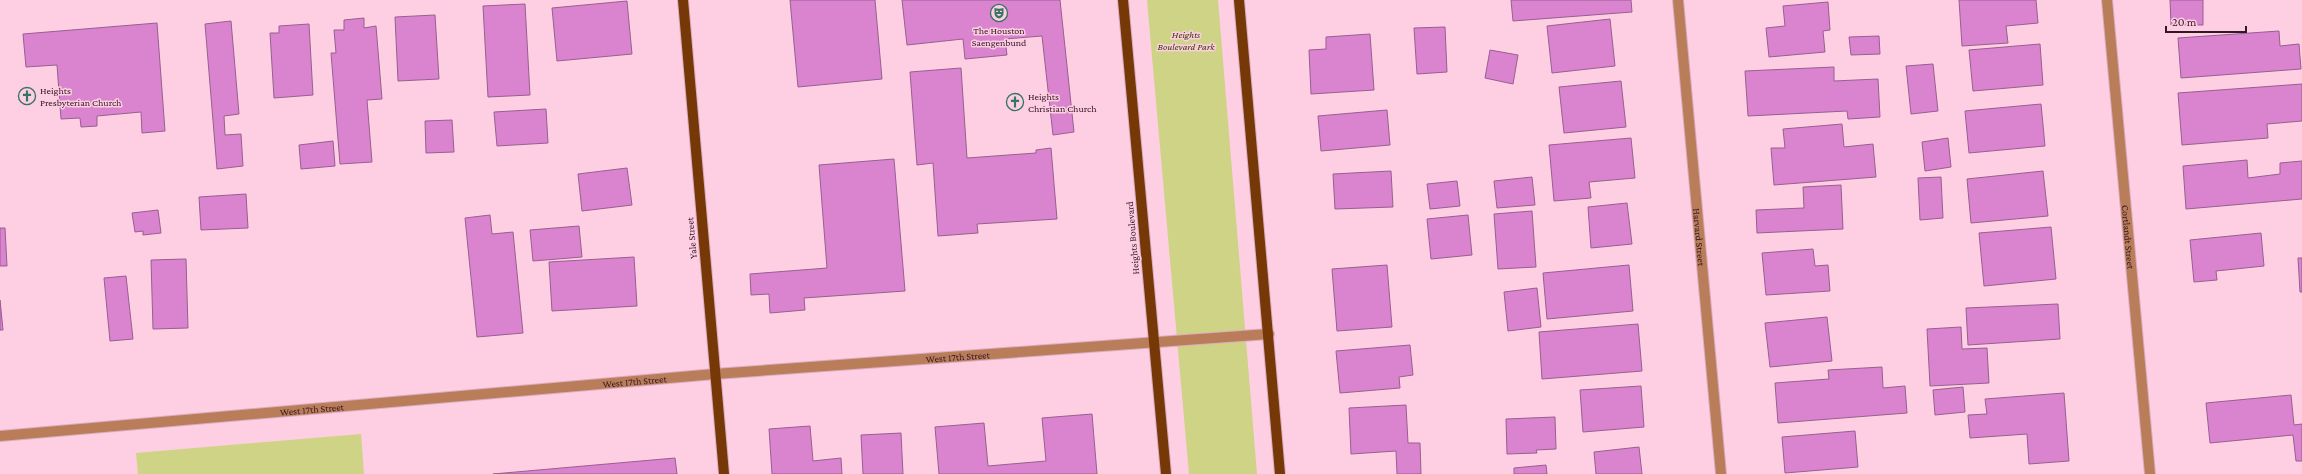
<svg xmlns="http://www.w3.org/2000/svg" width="2302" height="474" viewBox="0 0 2302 474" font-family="'Crimson Pro',serif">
	<rect width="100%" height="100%" fill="#fecee2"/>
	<g fill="#ced385">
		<path d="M1147 0H1218L1257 474H1189Z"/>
		<path d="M361 434 364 474H138L136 453Z"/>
	</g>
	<g fill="#da84d0" stroke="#975f90">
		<path d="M790 0H875L882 79 798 87Z"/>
		<path d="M902 0H1060L1074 132 1053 135 1042 36 1005 39 1007 55 965 59 963 39 907 45Z"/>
		<path d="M1511 0H1631L1632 12 1513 21Z"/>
		<path d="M1959 0H2036L2038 23 2006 26 2008 43 1962 46Z"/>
		<path d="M2170 0H2203V25H2171Z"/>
		<path d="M627 1 632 54 557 61 552 8Z"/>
		<path d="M1828 2 1830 30 1823 31 1825 52 1769 57 1766 28 1785 26 1783 6Z"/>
		<path d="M525 4 530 95 488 97 483 6Z"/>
		<path d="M435 15 439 79 398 81 395 17Z"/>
		<path d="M364 18V28L376 26 382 99 367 100 372 162 340 164 331 53H336L334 30H344V20Z"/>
		<path d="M1610 19 1615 66 1552 73 1547 26Z"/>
		<path d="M231 21 239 114 224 116 225 135 241 134 243 166 217 169 205 24Z"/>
		<path d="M157 23 165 131 142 133 141 112 97 116V126L81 127 80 118 61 119 57 65 26 67 23 34Z"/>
		<path d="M309 24 313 95 274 98 270 33H279V26Z"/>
		<path d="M1445 27 1447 72 1417 74 1414 28Z"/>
		<path d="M2279 31 2280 46 2299 44 2301 69 2181 78 2178 38Z"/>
		<path d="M1370 34 1374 90 1311 94 1309 50 1326 49V37Z"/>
		<path d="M1879 36 1880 54 1851 55 1849 37Z"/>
		<path d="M2040 44 2043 85 1973 91 1969 50Z"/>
		<path d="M1490 50 1518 55 1513 84 1485 78Z"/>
		<path d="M1933 64 1938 111 1911 114 1906 66Z"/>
		<path d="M1834 67V81L1878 79 1880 117 1848 119 1847 111 1748 116 1745 71Z"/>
		<path d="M961 68 967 158 1036 153V150L1051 148 1057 219 977 224 978 233 938 236 933 163 917 165 910 72Z"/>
		<path d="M1621 81 1626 127 1564 133 1559 87Z"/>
		<path d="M2302 84V121L2267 124 2268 138 2182 145 2178 93Z"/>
		<path d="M2041 104 2045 146 1969 153 1965 111Z"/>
		<path d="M546 109 548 143 497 146 494 112Z"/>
		<path d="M1387 110 1390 145 1321 151 1318 116Z"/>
		<path d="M452 120 454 152 426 153 425 121Z"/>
		<path d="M1842 124 1844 147 1873 144 1876 177 1774 185 1771 148H1785L1783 129Z"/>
		<path d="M1631 138 1635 178 1589 182 1591 198 1554 201 1549 145Z"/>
		<path d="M1948 138 1951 167 1925 171 1922 142Z"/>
		<path d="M333 141 335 166 301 169 299 145Z"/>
		<path d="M894 159 905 291 804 298 805 310 770 313 769 294 751 295 750 274 827 268 819 165Z"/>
		<path d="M2247 160 2248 178 2280 174V163L2302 161V199L2186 209 2183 166Z"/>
		<path d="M627 168 632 205 582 211 578 174Z"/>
		<path d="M1391 171 1393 207 1335 209 1333 174Z"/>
		<path d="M2043 171 2048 216 1971 223 1967 179Z"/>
		<path d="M1532 177 1535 205 1497 208 1494 181Z"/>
		<path d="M1941 177 1943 218 1920 220 1918 178Z"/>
		<path d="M1457 181 1460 206 1430 209 1427 184Z"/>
		<path d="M1841 185 1843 229 1757 233 1756 210 1804 208 1803 187Z"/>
		<path d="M246 194 248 228 201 230 199 197Z"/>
		<path d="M1627 203 1632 244 1591 248 1588 207Z"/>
		<path d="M158 210 161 233 143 235V231L135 232 132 213Z"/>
		<path d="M1532 211 1536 267 1498 269 1494 214Z"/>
		<path d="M490 215 492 234 513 232 523 333 477 337 465 218Z"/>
		<path d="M1468 215 1472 255 1431 259 1427 219Z"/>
		<path d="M579 226 582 257 533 261 530 230Z"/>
		<path d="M2051 227 2056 279 1984 286 1979 233Z"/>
		<path d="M0 228H5L7 266H0Z"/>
		<path d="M2261 233 2264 266 2216 271 2217 280 2194 282 2190 240Z"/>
		<path d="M1813 249 1815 266 1828 265 1830 291 1766 295 1762 253Z"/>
		<path d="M634 257 637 306 552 311 549 262Z"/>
		<path d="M2298 258H2302V292H2300Z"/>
		<path d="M186 259 188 328 153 329 151 260Z"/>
		<path d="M1387 265 1392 327 1337 331 1332 269Z"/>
		<path d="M1629 265 1633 311 1547 319 1543 273Z"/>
		<path d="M126 276 133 339 110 341 104 278Z"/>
		<path d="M1537 288 1541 327 1508 331 1504 292Z"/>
		<path d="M0 300 3 330H0Z"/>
		<path d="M2058 304 2060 339 1968 345 1966 308Z"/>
		<path d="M1827 317 1832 361 1770 367 1765 323Z"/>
		<path d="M1638 324 1642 371 1542 379 1539 332Z"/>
		<path d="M1961 327 1962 349 1987 348 1989 383 1930 386 1927 329Z"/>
		<path d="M1410 345 1413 375 1399 377 1400 388 1340 393 1336 351Z"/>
		<path d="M1882 367 1883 388 1905 386 1907 413 1778 423 1775 383 1829 379 1828 370Z"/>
		<path d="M1641 386 1644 427 1583 432 1580 390Z"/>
		<path d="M1963 387 1965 412 1935 415 1933 390Z"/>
		<path d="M2064 393 2069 461 2029 464 2027 434 1970 438 1968 415 1987 414 1985 399Z"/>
		<path d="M2291 395 2294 425 2302 424V461H2296L2293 435 2210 443 2206 403Z"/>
		<path d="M1406 405 1408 443H1420L1421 474H1397L1396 451 1351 454 1349 408Z"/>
		<path d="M1092 414 1097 474H939L935 427 984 423 988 466 1046 461 1042 418Z"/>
		<path d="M1555 417 1556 449 1536 450 1537 453 1507 454 1506 419Z"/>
		<path d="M810 426 813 461 841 458 842 474H772L769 429Z"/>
		<path d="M1855 431 1858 467 1785 473 1782 437Z"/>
		<path d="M901 433 903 474H863L861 435Z"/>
		<path d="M1639 447 1642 474H1596L1594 452Z"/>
		<path d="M675 458 677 474H493Z"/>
		<path d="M1546 465 1547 474H1514V468Z"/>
	</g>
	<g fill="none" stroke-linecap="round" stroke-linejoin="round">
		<g stroke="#daadc0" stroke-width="12">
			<g id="minor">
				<path id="s1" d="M1678 0 1721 474"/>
				<path id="s2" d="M2107 0 2150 474"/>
				<path id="s3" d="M0 436 715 374 1269 334"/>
			</g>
		</g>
		<g stroke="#daadc0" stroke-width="12">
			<g id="major">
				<path d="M683 0 724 474"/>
				<path d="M1123 0 1166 474"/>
				<path d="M1239 0 1280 474"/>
			</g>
		</g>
		<use href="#minor" stroke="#b97d59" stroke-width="10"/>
		<use href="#major" stroke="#763807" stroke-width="10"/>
	</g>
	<defs>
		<g id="theatre-ring" transform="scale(0.9)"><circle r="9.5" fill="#fecee2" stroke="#367562" stroke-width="1.5"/><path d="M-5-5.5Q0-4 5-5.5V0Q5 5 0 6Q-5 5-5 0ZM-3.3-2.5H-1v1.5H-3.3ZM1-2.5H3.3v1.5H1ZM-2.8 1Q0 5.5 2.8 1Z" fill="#367562"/></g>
		<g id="church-ring" transform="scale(0.9)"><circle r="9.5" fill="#fecee2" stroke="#367562" stroke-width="1.5"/><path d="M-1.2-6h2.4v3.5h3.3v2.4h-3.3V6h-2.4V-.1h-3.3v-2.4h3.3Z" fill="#367562"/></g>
	</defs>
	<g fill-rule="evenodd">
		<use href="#theatre-ring" x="999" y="13"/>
		<use href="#church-ring" x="27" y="96"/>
		<use href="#church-ring" x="1015" y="102"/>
	</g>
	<g text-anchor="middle" stroke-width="3" stroke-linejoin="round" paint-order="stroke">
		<g font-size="10" fill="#341725" stroke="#fecee2" text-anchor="start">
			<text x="999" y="34" text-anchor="middle">The Houston<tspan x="999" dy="12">Saengenbund</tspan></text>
			<text x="40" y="94">Heights<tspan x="40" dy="12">Presbyterian Church</tspan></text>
			<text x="1028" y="100">Heights<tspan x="1028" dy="12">Christian Church</tspan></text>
		</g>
		<g font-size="10" font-style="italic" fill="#363804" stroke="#fecee2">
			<text x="1186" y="38">Heights<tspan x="1186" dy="12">Boulevard Park</tspan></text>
		</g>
		<g font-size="10" fill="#341725" stroke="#fecee2">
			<text dy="4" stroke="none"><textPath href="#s1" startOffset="238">Harvard Street</textPath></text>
			<text dy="4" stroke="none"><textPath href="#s2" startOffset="238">Cortlandt Street</textPath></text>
			<text transform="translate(691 238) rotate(-95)" y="4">Yale Street</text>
			<text transform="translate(1132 238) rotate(-95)" y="4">Heights Boulevard</text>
			<text dy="4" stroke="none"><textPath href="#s3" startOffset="961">West 17th Street</textPath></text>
			<text dy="4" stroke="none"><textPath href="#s3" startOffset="637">West 17th Street</textPath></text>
			<text dy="4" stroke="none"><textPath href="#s3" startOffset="313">West 17th Street</textPath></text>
		</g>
	</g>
	<path d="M2166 26v6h80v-6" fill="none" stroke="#341725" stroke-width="2"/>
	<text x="2172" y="26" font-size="12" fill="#341725" stroke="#fecee2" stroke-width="3" paint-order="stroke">20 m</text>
</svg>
